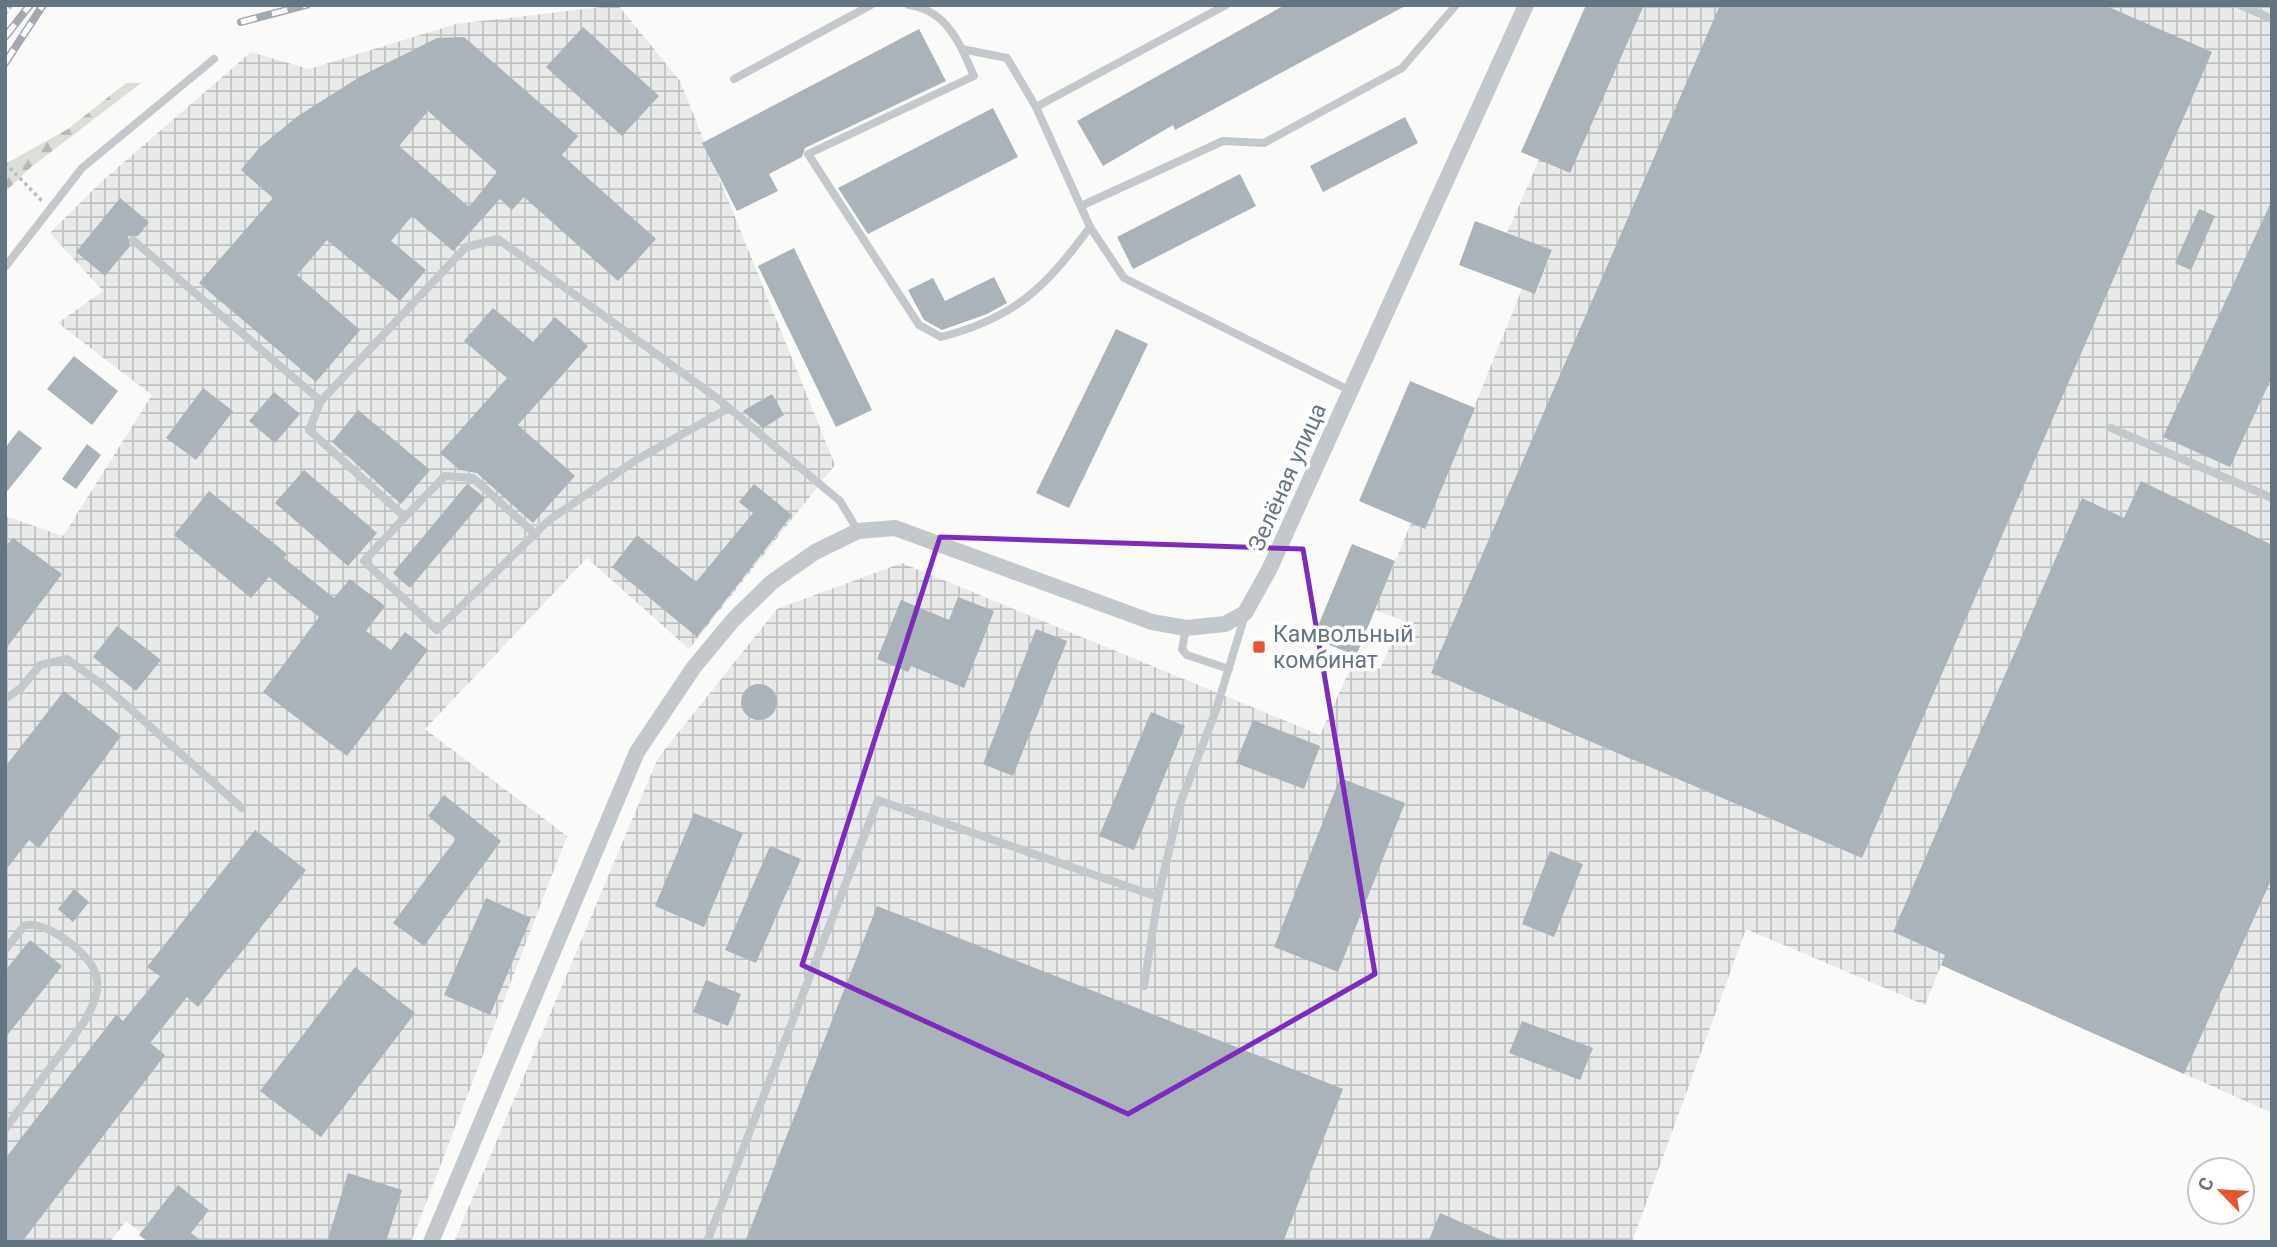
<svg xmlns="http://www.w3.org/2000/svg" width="2277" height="1247" viewBox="0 0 2277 1247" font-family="Roboto,sans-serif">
	<defs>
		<pattern id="industrial-grid" width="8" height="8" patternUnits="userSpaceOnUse" patternTransform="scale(1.75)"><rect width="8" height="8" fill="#e8e9e9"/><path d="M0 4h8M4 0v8" fill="none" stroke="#c0c1c2"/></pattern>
		<pattern id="forest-firs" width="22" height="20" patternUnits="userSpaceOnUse" patternTransform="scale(1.75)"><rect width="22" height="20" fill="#dadfd7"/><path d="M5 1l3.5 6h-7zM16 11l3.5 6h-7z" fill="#b4b9b4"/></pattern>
	</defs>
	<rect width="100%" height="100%" fill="#fafaf8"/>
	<g fill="url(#industrial-grid)">
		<path d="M618 5 680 81 835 465 689 649 587 558 425 729 567 836 411 1242H154L126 1221 110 1242H5V516L63 536 152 395 58 323 103 291 50 233 100 183 251 52 309 69 456 24Z"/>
		<path d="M1586 5H2272V1113L1941 965 1925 1005 1746 929 1632 1242H454L658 758 777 609 902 563 1320 735 1356 656 1380 669 1402 620 1375 610 1411 523 1425 528 1522 289 1536 294 1552 251 1507 233 1539 160Z"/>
	</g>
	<path fill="url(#forest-firs)" d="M126 83H141L30 168 5 192V164L68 129Z"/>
	<g fill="#aab3b9" fill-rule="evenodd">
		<path d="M1285 5H1407L1175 130 1173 125 1103 166 1077 121Z"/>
		<path d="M1586 5H1644L1570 173 1521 152Z"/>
		<path d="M1720 5H2104L2212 52 1862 858 1431 673Z"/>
		<path d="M583 27 659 96 622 136 546 67Z"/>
		<path d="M919 29 946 81 805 148 802 157 769 174 778 191 737 211 702 143Z"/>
		<path d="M464 37 578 136 562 155 656 239 618 281 524 197 512 210 500 199 453 251 412 216 391 241 426 270 400 301 327 240 297 275 360 330 316 382 199 283 273 198 241 170 260 147 298 116 361 76 437 38ZM428 111 497 172 469 207 399 146Z"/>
		<path d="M993 108 1018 157 868 234 838 188Z"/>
		<path d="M1405 117 1418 143 1323 192 1310 166Z"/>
		<path d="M1240 174 1256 206 1133 269 1117 237Z"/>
		<path d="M120 198 149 222 138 236H128L130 246 105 276 76 252Z"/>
		<path d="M2272 200V377L2230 467 2163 437Z"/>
		<path d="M2199 209 2215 216 2191 270 2175 263Z"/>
		<path d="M1475 221 1552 250 1535 294 1459 265Z"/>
		<path d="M794 248 872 410 836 427 758 266Z"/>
		<path d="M994 277 1007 303 987 314 942 330 924 320 908 290 933 278 945 301Z"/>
		<path d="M493 308 533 342 555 317 588 346 518 425 575 476 533 523 477 473 460 470 440 453 507 378 464 341Z"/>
		<path d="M1116 329 1148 344 1069 508 1036 493Z"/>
		<path d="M74 356 118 391 92 425 47 389Z"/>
		<path d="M1410 381 1475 408 1425 529 1359 501Z"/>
		<path d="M203 388 233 411 196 460 166 438Z"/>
		<path d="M274 392 300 414 275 443 249 421Z"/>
		<path d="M772 394 784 415 763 428 743 411Z"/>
		<path d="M358 410 430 470 401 504 332 442Z"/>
		<path d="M19 430 42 448 5 494V448Z"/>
		<path d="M87 444 101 455 76 489 62 479Z"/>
		<path d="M304 470 377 533 348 566 275 503Z"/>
		<path d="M2141 481 2272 545V878L2184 1074 1941 965 1945 955 1893 932 2082 498 2124 518Z"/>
		<path d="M467 484 485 498 410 588 393 573Z"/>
		<path d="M754 484 792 515 697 637 612 567 637 535 696 582 753 513 739 502Z"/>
		<path d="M209 491 287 554 284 558 334 598 350 579 385 606 366 631 391 650 405 632 428 650 347 756 263 692 319 617 269 577 251 598 174 535Z"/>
		<path d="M13 538 62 574 5 650V547Z"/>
		<path d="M1352 544 1395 561 1356 656 1313 638Z"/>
		<path d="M958 597 994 611 964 688 911 666 908 672 877 659 901 600 949 620Z"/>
		<path d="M117 626 161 660 136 691 93 657Z"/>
		<path d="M1036 629 1067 641 1013 776 983 764Z"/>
		<circle cx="759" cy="702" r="18"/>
		<path d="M64 691 121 736 39 848 29 840 5 871V767Z"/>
		<path d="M1151 712 1185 726 1134 850 1099 836Z"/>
		<path d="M1253 720 1320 746 1304 789 1236 763Z"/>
		<path d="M1340 778 1405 803 1338 972 1274 947Z"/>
		<path d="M444 795 501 841 424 946 393 923 456 839 428 816Z"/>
		<path d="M694 813 743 833 704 927 655 906Z"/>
		<path d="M255 830 306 870 198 1007 187 997 150 1043 165 1055 22 1242H5V1159L116 1015 123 1021 160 976 147 967Z"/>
		<path d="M770 846 801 859 756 963 725 950Z"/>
		<path d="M1550 851 1583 864 1554 937 1522 924Z"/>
		<path d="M74 889 89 902 73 922 58 909Z"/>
		<path d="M486 898 531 918 490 1015 444 995Z"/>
		<path d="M877 906 1343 1089 1283 1242H745Z"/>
		<path d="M30 940 62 966 5 1038V971Z"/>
		<path d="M355 967 415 1013 321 1137 260 1091Z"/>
		<path d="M706 980 741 994 728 1026 693 1012Z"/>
		<path d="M1522 1021 1593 1048 1580 1080 1509 1053Z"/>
		<path d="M348 1173 402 1190 386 1242H327Z"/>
		<path d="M178 1185 209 1210 191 1233 203 1242H148L139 1235Z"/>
		<path d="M1440 1213 1506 1242H1428Z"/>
	</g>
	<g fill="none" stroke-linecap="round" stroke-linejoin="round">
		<g stroke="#bbbfc2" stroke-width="3.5" stroke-dasharray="3.5 3.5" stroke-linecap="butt">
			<path d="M5 14 12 5"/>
			<path d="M5 163 43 202"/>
		</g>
		<g stroke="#c3c8cc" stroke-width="8">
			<path d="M909 5C936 9 950 26 962 49L1007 58 1036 107 1090 227 1124 278 1351 391"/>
			<path d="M2240 5 2272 19"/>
			<path d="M962 49 974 76 808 154 919 325 941 337C1015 318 1046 287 1090 227"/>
			<path d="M734 79 871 5"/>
			<path d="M1036 107 1226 5"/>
			<path d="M1081 206 1223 141 1264 143 1402 68 1456 5"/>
			<path d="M133 240 321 401 466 247 498 239 717 398 840 501 858 531"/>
			<path d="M5 267 82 168 214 59"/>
			<path d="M321 401 309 430 405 517 364 561 437 630 548 521 636 460 729 408"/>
			<path d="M2111 428 2272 498"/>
			<path d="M405 517 445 476 473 478 535 534"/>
			<path d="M1186 628 1182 649 1187 655 1229 669"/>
			<path d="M5 699 21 688 40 665 67 659 108 689 242 808"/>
			<path d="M5 950 24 926C44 918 92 955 96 975 101 991 92 1008 84 1022L5 1129"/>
			<path d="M1144 986 1158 897 1180 804 1216 710 1245 615"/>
			<path d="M707 1242 878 800 1158 897"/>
		</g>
		<path stroke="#c3c8cc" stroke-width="16" d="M431 1242 637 752 694 667 734 619 772 582 815 552 858 531 895 528 1152 622 1186 628 1225 624 1245 613 1269 570 1526 5"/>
		<g stroke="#a2aab0" stroke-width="8">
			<g id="rail">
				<path d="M241 22 306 5"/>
				<path d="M5 37 30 5"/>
				<path d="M5 63 43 5"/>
			</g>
		</g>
		<use href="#rail" stroke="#fff" stroke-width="5" stroke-dasharray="16" stroke-linecap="butt"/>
	</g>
	<path fill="none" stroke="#7b2cbf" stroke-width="5" stroke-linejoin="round" d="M940 537 1303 549 1375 974 1128 1114 802 965Z"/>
	<rect fill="#e4572e" stroke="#fff" stroke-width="2.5" x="1252" y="640" width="14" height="14" rx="3.5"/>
	<g text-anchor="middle" stroke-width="7" stroke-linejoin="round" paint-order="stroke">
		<g font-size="23" fill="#657683" stroke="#fff">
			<text transform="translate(1287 477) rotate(-66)" y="8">Зелёная улица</text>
		</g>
		<g font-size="23" fill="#657683" stroke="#fff" text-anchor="start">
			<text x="1273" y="642">Камвольный<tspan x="1273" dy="26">комбинат</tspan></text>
		</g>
	</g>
	<rect width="2277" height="1247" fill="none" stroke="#657683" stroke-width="14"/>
	<g transform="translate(2221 1191) rotate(295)"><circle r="33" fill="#ffffff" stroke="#c1c8cd" stroke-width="2"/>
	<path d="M0-5L12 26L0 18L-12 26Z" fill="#e4572e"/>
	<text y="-10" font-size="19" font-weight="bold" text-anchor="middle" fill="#657683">С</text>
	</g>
</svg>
